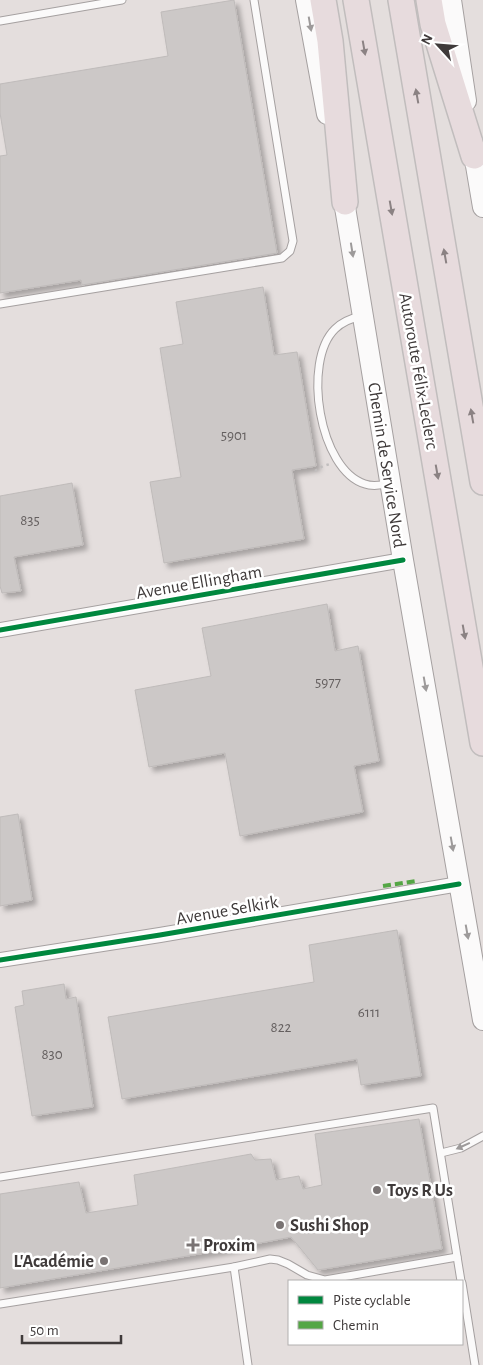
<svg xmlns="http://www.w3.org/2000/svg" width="483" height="1365" viewBox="0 0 483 1365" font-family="'Alegreya Sans',sans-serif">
	<defs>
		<filter id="shadow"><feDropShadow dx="4.5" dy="4.5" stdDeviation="2.5" flood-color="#0004"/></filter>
	</defs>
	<rect width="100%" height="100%" fill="#e4dedd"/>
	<g fill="#ccc8c7" stroke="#bfbbba" filter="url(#shadow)">
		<path d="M234 0 277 253 82 285 81 280 0 293V156L7 155 0 113V84L168 56 161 12Z"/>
		<path d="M263 287 274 355 297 352 316 466 292 470 304 539 164 563 150 482 181 477 160 348 183 344 176 302Z"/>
		<path d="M72 483 83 545 14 557 21 591 2 593 0 586V496Z"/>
		<path d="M327 604 335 651 358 646 379 761 354 766 363 812 240 836 225 753 149 767 135 690 211 676 202 628Z"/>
		<path d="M18 814 32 900 0 906V817Z"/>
		<path d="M397 930 421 1076 361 1085 357 1059 122 1099 108 1017 314 982 309 945Z"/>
		<path d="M64 984 66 999 76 997 93 1107 32 1116 15 1007 24 1005 22 991Z"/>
		<path d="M419 1119 442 1249 318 1270 291 1237 234 1248 0 1288V1194L79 1182 86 1213 138 1205 134 1175 251 1154 255 1160 271 1159 276 1180 299 1176 303 1189 322 1185 315 1134Z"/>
	</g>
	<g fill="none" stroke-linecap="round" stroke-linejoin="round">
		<g stroke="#a5a0a0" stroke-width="9">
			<g id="lane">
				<path d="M0 21 122 0"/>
				<path d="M0 304 282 258 290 251 293 241 254 0"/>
				<path d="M362 316C352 318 343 321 335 329 302 361 319 470 365 484 373 487 380 485 388 484"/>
				<path d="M441 1153 461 1148 483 1136"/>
				<path d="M0 1177 433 1108 461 1281"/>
				<path d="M234 1267 248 1365"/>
				<path d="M462 1283 475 1365"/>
				<path d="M0 1304 234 1267 270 1259 278 1260 288 1264 307 1275 325 1280 457 1257"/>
			</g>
		</g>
		<g stroke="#a5a0a0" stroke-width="16">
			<g id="street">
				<path d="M0 630 403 560"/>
				<path d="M0 960 160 935 459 884"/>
			</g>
		</g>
		<g stroke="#a5a0a0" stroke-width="22">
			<g id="secondary">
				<path d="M306 0 327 114"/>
				<path d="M451 0 466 101"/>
				<path d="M472 142 483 207"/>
				<path d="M342 189 403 560 483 1020"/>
			</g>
		</g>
		<g stroke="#c1bdbd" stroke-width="28">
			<g id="highway">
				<path d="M323 0 330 41 345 202"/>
				<path d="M356 0 483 743"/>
				<path d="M401 0 483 482"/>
				<path d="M429 0 433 24 474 156"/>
			</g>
		</g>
		<path stroke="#c1bebe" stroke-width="2.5" stroke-dasharray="2.5 4" stroke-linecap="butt" d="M315 471 323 466 330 464"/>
		<use href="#lane" stroke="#fbfafa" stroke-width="7"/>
		<use href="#street" stroke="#fbfafa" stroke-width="14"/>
		<use href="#secondary" stroke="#fbfafa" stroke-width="20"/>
		<use href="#highway" stroke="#e7dbdd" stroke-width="25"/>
		<path stroke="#54a645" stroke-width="4" stroke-dasharray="8 4" stroke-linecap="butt" d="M383 886 416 881"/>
		<g stroke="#fff" stroke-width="8">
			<g id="cycleway">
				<path d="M0 630 403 560"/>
				<path d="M0 960 160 935 459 884"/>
			</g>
		</g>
		<use href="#cycleway" stroke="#00873e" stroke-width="5"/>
	</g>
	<defs><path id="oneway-solid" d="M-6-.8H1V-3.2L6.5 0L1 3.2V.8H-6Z" transform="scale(1.25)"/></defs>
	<g fill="#9d9a9a">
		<use href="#oneway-solid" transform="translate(310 24) rotate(80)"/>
		<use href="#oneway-solid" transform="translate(352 250) rotate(81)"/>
		<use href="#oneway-solid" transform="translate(425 684) rotate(80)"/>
		<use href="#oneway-solid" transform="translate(452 844) rotate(80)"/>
		<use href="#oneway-solid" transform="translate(467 932) rotate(80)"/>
		<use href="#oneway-solid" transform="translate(463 1146) rotate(156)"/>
	</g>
	<g fill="#8b8283">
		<use href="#oneway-solid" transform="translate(364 48) rotate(80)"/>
		<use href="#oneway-solid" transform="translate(417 96) rotate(-100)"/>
		<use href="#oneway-solid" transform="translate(391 208) rotate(80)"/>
		<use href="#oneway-solid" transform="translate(445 256) rotate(-100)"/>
		<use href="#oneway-solid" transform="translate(472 416) rotate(-100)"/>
		<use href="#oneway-solid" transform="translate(437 472) rotate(80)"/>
		<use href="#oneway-solid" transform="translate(464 632) rotate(80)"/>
	</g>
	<g fill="#797373" stroke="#fff" stroke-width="2">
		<circle cx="377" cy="1190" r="5"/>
		<circle cx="280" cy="1225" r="5"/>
		<path d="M190.5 1237.5h5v5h5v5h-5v5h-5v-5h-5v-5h5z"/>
		<circle cx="104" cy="1261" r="5"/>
	</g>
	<g text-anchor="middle" stroke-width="5" stroke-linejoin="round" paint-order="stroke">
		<g font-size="15" fill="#645f5f">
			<text x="234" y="440">5901</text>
			<text x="30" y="525">835</text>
			<text x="328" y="687">5977</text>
			<text x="369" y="1017">6111</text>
			<text x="281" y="1032">822</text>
			<text x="52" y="1059">830</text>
		</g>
		<g font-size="18" fill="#3f3a3a" stroke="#fff">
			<text transform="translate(419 371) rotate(80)" y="6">Autoroute Félix-Leclerc</text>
			<text transform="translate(387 465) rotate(81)" y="6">Chemin de Service Nord</text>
			<text transform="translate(199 582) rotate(-10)" y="6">Avenue Ellingham</text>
			<text transform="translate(227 910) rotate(-10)" y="6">Avenue Selkirk</text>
		</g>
		<g font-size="18" font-weight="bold" fill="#3f3a3a" stroke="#fff" text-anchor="start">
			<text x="387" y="1196">Toys R Us</text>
			<text x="290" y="1231">Sushi Shop</text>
			<text x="203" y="1251">Proxim</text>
			<text x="94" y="1267" text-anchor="end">L'Académie</text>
		</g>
	</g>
	<rect x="288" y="1280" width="175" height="65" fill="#ffffff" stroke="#b2b0b0"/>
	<rect x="298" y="1296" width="25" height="8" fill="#00873e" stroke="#b2b0b0"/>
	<text x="333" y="1305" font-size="15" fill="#3f3a3a">Piste cyclable</text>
	<rect x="298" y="1321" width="25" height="8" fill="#54a645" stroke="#b2b0b0"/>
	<text x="333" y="1330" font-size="15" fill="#3f3a3a">Chemin</text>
	<g transform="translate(438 45) rotate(296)" stroke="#ffffff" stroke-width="4" paint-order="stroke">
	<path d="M0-4L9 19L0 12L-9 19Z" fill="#3f3a3a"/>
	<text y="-8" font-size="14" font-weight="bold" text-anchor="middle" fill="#3f3a3a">N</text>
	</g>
	<path d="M22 1335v8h99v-8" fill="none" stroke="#3f3a3a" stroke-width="2.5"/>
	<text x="30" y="1335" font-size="15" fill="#3f3a3a" stroke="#ffffff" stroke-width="4" paint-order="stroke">50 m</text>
</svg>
